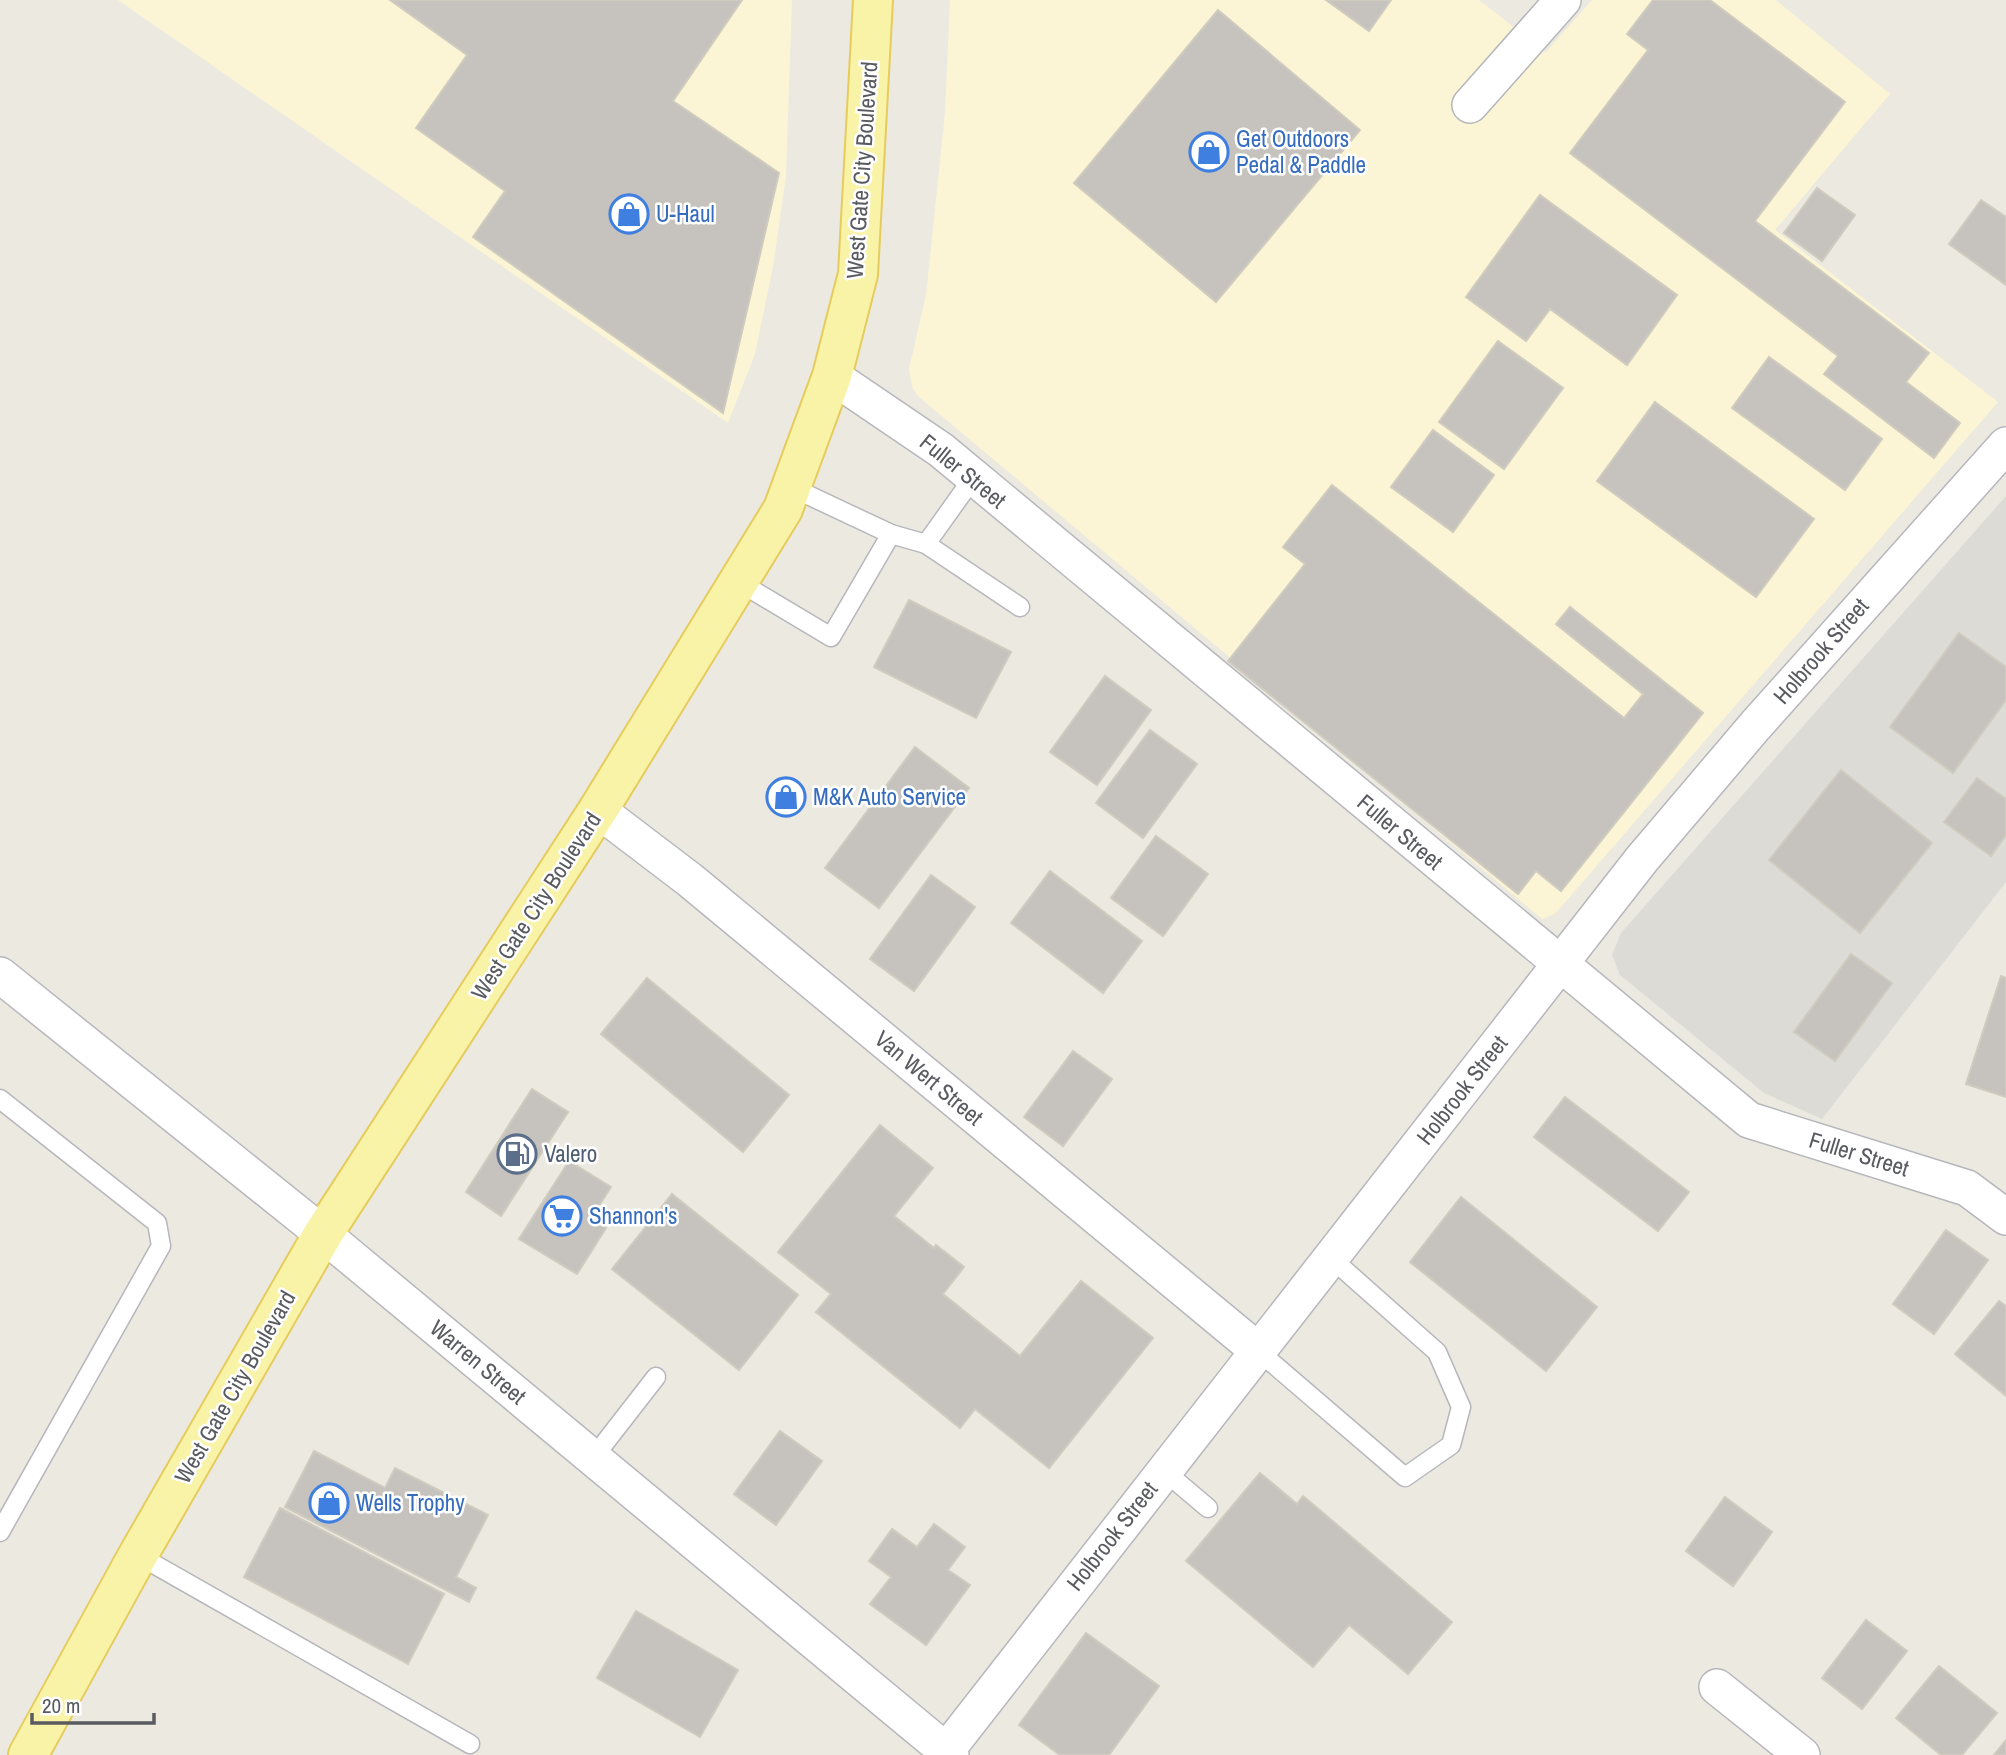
<svg xmlns="http://www.w3.org/2000/svg" width="2006" height="1755" viewBox="0 0 2006 1755" font-family="'Archivo Narrow',sans-serif">
	<rect width="100%" height="100%" fill="#ebe9e0"/>
	<g fill="#fbf5d5">
		<path d="M118 0H792L786 176 773 267 755 354 728 423Z"/>
		<path d="M950 0H1479L1546 52 1592 0H1776L1890 94 1775 230 1998 402 1555 914 1542 919 919 397 912 387 909 369 926 295 945 113Z"/>
	</g>
	<path fill="#dcdbd5" d="M2006 496V882L1822 1119 1764 1093 1620 975 1612 955 1621 933Z"/>
	<g fill="#c6c3be" stroke="#cfcbbf" stroke-width="2">
		<path d="M390 0H742L673 101 779 173 723 413 473 237 505 191 416 128 467 55Z"/>
		<path d="M1326 0H1391L1369 31Z"/>
		<path d="M1653 0H1710L1845 102 1755 221 1929 353 1906 382 1960 423 1934 458 1824 374 1838 356 1570 153 1648 50 1627 34Z"/>
		<path d="M1218 10 1360 130 1216 302 1074 183Z"/>
		<path d="M1817 188 1855 215 1822 261 1784 233Z"/>
		<path d="M1540 195 1677 295 1627 365 1550 309 1526 341 1466 297Z"/>
		<path d="M1981 200 2006 217V285L1949 244Z"/>
		<path d="M1498 341 1563 388 1504 469 1439 422Z"/>
		<path d="M1769 357 1882 439 1845 490 1732 408Z"/>
		<path d="M1655 402 1814 519 1756 597 1597 481Z"/>
		<path d="M1433 430 1494 475 1453 532 1391 487Z"/>
		<path d="M1332 485 1624 718 1643 694 1556 624 1570 607 1703 713 1561 891 1536 871 1518 894 1228 661 1305 564 1283 547Z"/>
		<path d="M909 600 1011 652 976 718 874 667Z"/>
		<path d="M1959 633 2006 667V700L1953 773 1890 727Z"/>
		<path d="M1105 676 1151 710 1097 785 1050 752Z"/>
		<path d="M1150 730 1197 764 1143 838 1096 803Z"/>
		<path d="M915 747 969 788 879 908 825 868Z"/>
		<path d="M1841 770 1932 843 1860 933 1769 860Z"/>
		<path d="M1977 778 2006 799V835L1991 856 1944 822Z"/>
		<path d="M1156 836 1208 874 1163 936 1111 898Z"/>
		<path d="M1050 871 1142 941 1103 993 1011 923Z"/>
		<path d="M931 875 975 907 914 991 870 959Z"/>
		<path d="M1851 954 1892 983 1835 1061 1794 1032Z"/>
		<path d="M2001 976 2006 978V1097L1966 1084Z"/>
		<path d="M647 978 789 1095 743 1152 601 1034Z"/>
		<path d="M1073 1051 1112 1079 1063 1146 1024 1117Z"/>
		<path d="M532 1089 568 1112 501 1216 466 1192Z"/>
		<path d="M1565 1097 1689 1192 1658 1231 1534 1137Z"/>
		<path d="M880 1125 933 1168 894 1216 934 1248 936 1245 964 1267 943 1294 1020 1356 1081 1281 1153 1338 1049 1468 975 1409 960 1428 816 1312 831 1294 778 1252Z"/>
		<path d="M569 1161 611 1187 591 1218 606 1228 577 1274 519 1239Z"/>
		<path d="M672 1194 798 1295 739 1370 612 1269Z"/>
		<path d="M1461 1197 1597 1307 1546 1371 1410 1262Z"/>
		<path d="M1946 1230 1988 1260 1934 1334 1893 1304Z"/>
		<path d="M1999 1301 2006 1306V1396L1955 1354Z"/>
		<path d="M780 1431 822 1461 776 1525 734 1494Z"/>
		<path d="M314 1451 385 1488 395 1468 488 1515 456 1577 476 1588 469 1602 285 1507Z"/>
		<path d="M1260 1473 1297 1504 1303 1496 1452 1622 1408 1674 1349 1625 1313 1667 1186 1561Z"/>
		<path d="M1725 1497 1772 1532 1733 1586 1686 1551Z"/>
		<path d="M280 1508 444 1594 408 1664 244 1577Z"/>
		<path d="M934 1524 965 1547 948 1570 970 1585 926 1645 870 1604 891 1577 869 1561 892 1529 917 1547Z"/>
		<path d="M636 1611 738 1670 700 1737 597 1678Z"/>
		<path d="M1866 1620 1907 1651 1862 1709 1822 1678Z"/>
		<path d="M1086 1633 1159 1686 1109 1755H1060L1019 1725Z"/>
		<path d="M1939 1666 1997 1713 1962 1755H1941L1896 1718Z"/>
		<path d="M2006 1740V1755H1994Z"/>
	</g>
	<g fill="none" stroke-linecap="round" stroke-linejoin="round">
		<g stroke="#b6b7bc" stroke-width="21">
			<g id="service">
				<path d="M791 487 891 534"/>
				<path d="M926 544 1020 607"/>
				<path d="M739 582 831 637 891 534 926 544 973 478"/>
				<path d="M0 1099 157 1223 161 1246 0 1532"/>
				<path d="M1256 1349 1405 1477 1451 1445 1461 1407 1437 1352 1331 1258"/>
				<path d="M593 1458 656 1377"/>
				<path d="M1163 1470 1208 1508"/>
				<path d="M138 1555 470 1744"/>
			</g>
		</g>
		<g stroke="#b6b7bc" stroke-width="38">
			<g id="minor">
				<path d="M1470 105 1563 0"/>
				<path d="M832 376 941 450 1749 1120 1967 1188 2006 1217"/>
				<path d="M598 810 690 880 1256 1349"/>
				<path d="M0 975 323 1234 951 1755"/>
				<path d="M1717 1687 1802 1755"/>
				<path d="M943 1755 1642 859 1755 726 2006 445"/>
			</g>
		</g>
		<g stroke="#e6cc5d" stroke-width="42">
			<path id="primary" d="M28 1755 138 1555 323 1234 598 810 783 509 832 376 858 274 873 0"/>
		</g>
		<use href="#service" stroke="#fff" stroke-width="18"/>
		<use href="#minor" stroke="#fff" stroke-width="35"/>
		<use href="#primary" stroke="#f9f3a7" stroke-width="38"/>
	</g>
	<defs>
		<g id="shop-ring" transform="scale(2.0125)"><circle r="9.5" fill="#fff" stroke="#3f7fe0" stroke-width="1.5"/><path d="M-5-2.5h2.3a2.7 3.5 0 0 1 5.4 0H5L5.5 6h-11ZM-1.5-2.5h3a1.5 2.3 0 0 0-3 0Z" fill="#3f7fe0"/></g>
		<g id="fuel-ring" transform="scale(2.0125)"><circle r="9.5" fill="#fff" stroke="#5c6f8a" stroke-width="1.5"/><path d="M-5.5-6h7V0h2V4h1.3V-2.5L3-4.5l.8-.8L6-3V5H2.5V1h-1V6h-7ZM-4.2-4.7v3.2H.2V-4.7Z" fill="#5c6f8a"/></g>
		<g id="supermarket-ring" transform="scale(2.0125)"><circle r="9.5" fill="#fff" stroke="#3f7fe0" stroke-width="1.5"/><path d="M-6-5.5h2.5l.6 2H6L4.5 2H-2.5L-4.4-4H-6ZM-1.5 3.2a1.3 1.3 0 1 0 .1 0ZM3 3.2a1.3 1.3 0 1 0 .1 0Z" fill="#3f7fe0"/></g>
	</defs>
	<g fill-rule="evenodd">
		<use href="#shop-ring" x="1209" y="152"/>
		<use href="#shop-ring" x="629" y="214"/>
		<use href="#shop-ring" x="786" y="797"/>
		<use href="#fuel-ring" x="517" y="1154"/>
		<use href="#supermarket-ring" x="562" y="1216"/>
		<use href="#shop-ring" x="329" y="1503"/>
	</g>
	<g text-anchor="middle" stroke-width="5" stroke-linejoin="round" paint-order="stroke">
		<g font-size="23" fill="#366cbe" stroke="#fff" text-anchor="start">
			<text x="1236" y="147">Get Outdoors<tspan x="1236" dy="26">Pedal &amp; Paddle</tspan></text>
			<text x="656" y="222">U-Haul</text>
			<text x="813" y="805">M&amp;K Auto Service</text>
			<text x="589" y="1224">Shannon's</text>
			<text x="356" y="1511">Wells Trophy</text>
		</g>
		<g font-size="23" fill="#595b60" stroke="#fff">
			<text transform="translate(862 170) rotate(-86)" y="8">West Gate City Boulevard</text>
			<text transform="translate(963 471) rotate(39)" y="8">Fuller Street</text>
			<text transform="translate(1821 651) rotate(-49)" y="8">Holbrook Street</text>
			<text transform="translate(1400 832) rotate(40)" y="8">Fuller Street</text>
			<text transform="translate(536 906) rotate(-57)" y="8">West Gate City Boulevard</text>
			<text transform="translate(929 1078) rotate(40)" y="8">Van Wert Street</text>
			<text transform="translate(1462 1090) rotate(-52)" y="8">Holbrook Street</text>
			<text transform="translate(1859 1154) rotate(17)" y="8">Fuller Street</text>
			<text transform="translate(478 1362) rotate(40)" y="8">Warren Street</text>
			<text transform="translate(235 1387) rotate(-60)" y="8">West Gate City Boulevard</text>
			<text transform="translate(1112 1536) rotate(-52)" y="8">Holbrook Street</text>
		</g>
		<g font-size="23" fill="#4e5e75" stroke="#fff" text-anchor="start">
			<text x="544" y="1162">Valero</text>
		</g>
	</g>
	<path d="M32 1713v10h122v-10" fill="none" stroke="#595b60" stroke-width="3.5"/>
	<text x="42" y="1713" font-size="21" fill="#595b60" stroke="#ffffff" stroke-width="5" paint-order="stroke">20 m</text>
</svg>
